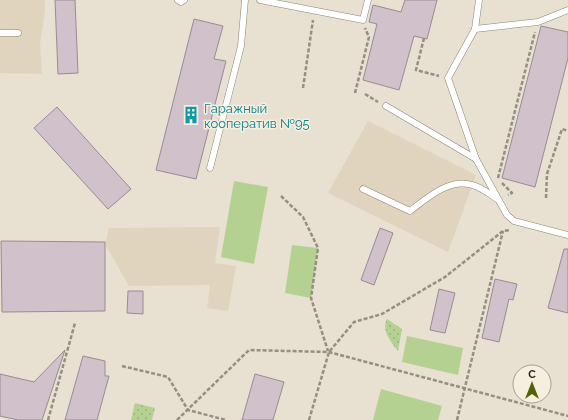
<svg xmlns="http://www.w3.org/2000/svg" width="568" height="420" viewBox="0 0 568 420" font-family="Raleway,sans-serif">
	<defs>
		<pattern id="park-dots" width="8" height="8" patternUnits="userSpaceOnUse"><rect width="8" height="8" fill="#b4d192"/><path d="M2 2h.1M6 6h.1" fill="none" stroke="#9bb37e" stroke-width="1.8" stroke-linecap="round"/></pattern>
	</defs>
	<rect width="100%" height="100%" fill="#e8e0d1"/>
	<g fill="#e0d4bf">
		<path d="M0 0H45V11L40 44 42 74 0 73Z"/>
		<path d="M368 121 476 175 448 252 328 193Z"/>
		<path d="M220 227 215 263 236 266 228 311 207 308 210 285 129 286 105 244 109 228Z"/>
	</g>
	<g fill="url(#park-dots)">
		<path d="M387 319 402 329 398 351C391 342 381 330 387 319Z"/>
		<path d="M135 403 155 408 152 420H131Z"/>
	</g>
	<g fill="#b4d192">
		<path d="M234 181 268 187 254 264 221 257Z"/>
		<path d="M292 245 318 248 311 298 285 293Z"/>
		<path d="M407 336 463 348 458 375 402 362Z"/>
		<path d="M381 389 442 406 438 420H373Z"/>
	</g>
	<g fill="#d1c1cb" stroke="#9a8a94">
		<path d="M55 0H75L78 73 58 74Z"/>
		<path d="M405 0H437L427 39 414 36 399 90 363 80 377 24 369 22 373 5 401 12Z"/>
		<path d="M194 19 223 26 214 59 226 61 196 179 156 170Z"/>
		<path d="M541 26 568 32V58L535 187 502 178Z"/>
		<path d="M57 107 131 189 108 209 34 128Z"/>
		<path d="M380 228 393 233 374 285 361 280Z"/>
		<path d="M1 241 105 242V311L2 312Z"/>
		<path d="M564 249H568V313L548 308Z"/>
		<path d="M495 279 517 284 513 300 509 299 499 342 482 338Z"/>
		<path d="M439 289 455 293 445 333 430 330Z"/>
		<path d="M128 291H143V314L127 313Z"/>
		<path d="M65 350 42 420H18L0 416V374L34 382Z"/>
		<path d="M83 356 105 361V376H109L97 420H65Z"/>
		<path d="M255 374 284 382 273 420H242Z"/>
	</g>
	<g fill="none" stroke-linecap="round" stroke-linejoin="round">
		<g stroke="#8b8476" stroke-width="7">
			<g id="lane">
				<path d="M178 0 181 2 184 0"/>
				<path d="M260 0 363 20 368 0"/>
				<path d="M475 29 538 22 568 10"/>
				<path d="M0 33H18"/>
				<path d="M386 106 476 159 507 215 514 221 568 235"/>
				<path d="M476 159 448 78 475 29 479 0"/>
				<path d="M210 168 241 46 245 0"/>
				<path d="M363 189 410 211C427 198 449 178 472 185 481 187 490 194 497 199"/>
			</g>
		</g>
		<g stroke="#948e83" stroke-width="2.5" stroke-dasharray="4 2" stroke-linecap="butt">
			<path d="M424 38 416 70 439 76"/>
			<path d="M303 88 313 20"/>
			<path d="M355 93 369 37 365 28"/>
			<path d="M365 94 378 102"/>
			<path d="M498 178 535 32"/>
			<path d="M502 183 512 193 508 195"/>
			<path d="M281 196 303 217 318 248 311 298 328 351"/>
			<path d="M546 198 547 174 562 129 568 131"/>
			<path d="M122 366 168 377 188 410 226 420"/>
			<path d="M48 420 75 323"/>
			<path d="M177 420 249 350 329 352 568 416"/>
			<path d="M309 420 329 352 354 322 382 314 445 277 503 231 510 230"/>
			<path d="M457 420 503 231"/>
		</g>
		<use href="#lane" stroke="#fff" stroke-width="6"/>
	</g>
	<defs>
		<g id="building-bare" transform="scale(1.38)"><path d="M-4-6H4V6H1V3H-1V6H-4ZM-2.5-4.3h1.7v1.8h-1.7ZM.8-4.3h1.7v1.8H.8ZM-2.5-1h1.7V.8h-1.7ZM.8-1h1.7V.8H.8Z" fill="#0f9aa8" stroke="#f6eede" stroke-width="2.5" paint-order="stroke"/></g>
	</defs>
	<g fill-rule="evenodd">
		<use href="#building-bare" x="191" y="115"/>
	</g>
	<g text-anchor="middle" stroke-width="3" stroke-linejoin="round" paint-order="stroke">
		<g font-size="13" fill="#0d838f" stroke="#f6eede" text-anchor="start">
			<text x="204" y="113">Гаражный<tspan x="204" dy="15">кооператив №95</tspan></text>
		</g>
	</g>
	<g transform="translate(532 384)"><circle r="19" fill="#f6eede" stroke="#a59f93"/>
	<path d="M0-3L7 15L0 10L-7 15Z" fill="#546206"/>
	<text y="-6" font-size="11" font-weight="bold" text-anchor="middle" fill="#2b2822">С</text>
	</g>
</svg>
